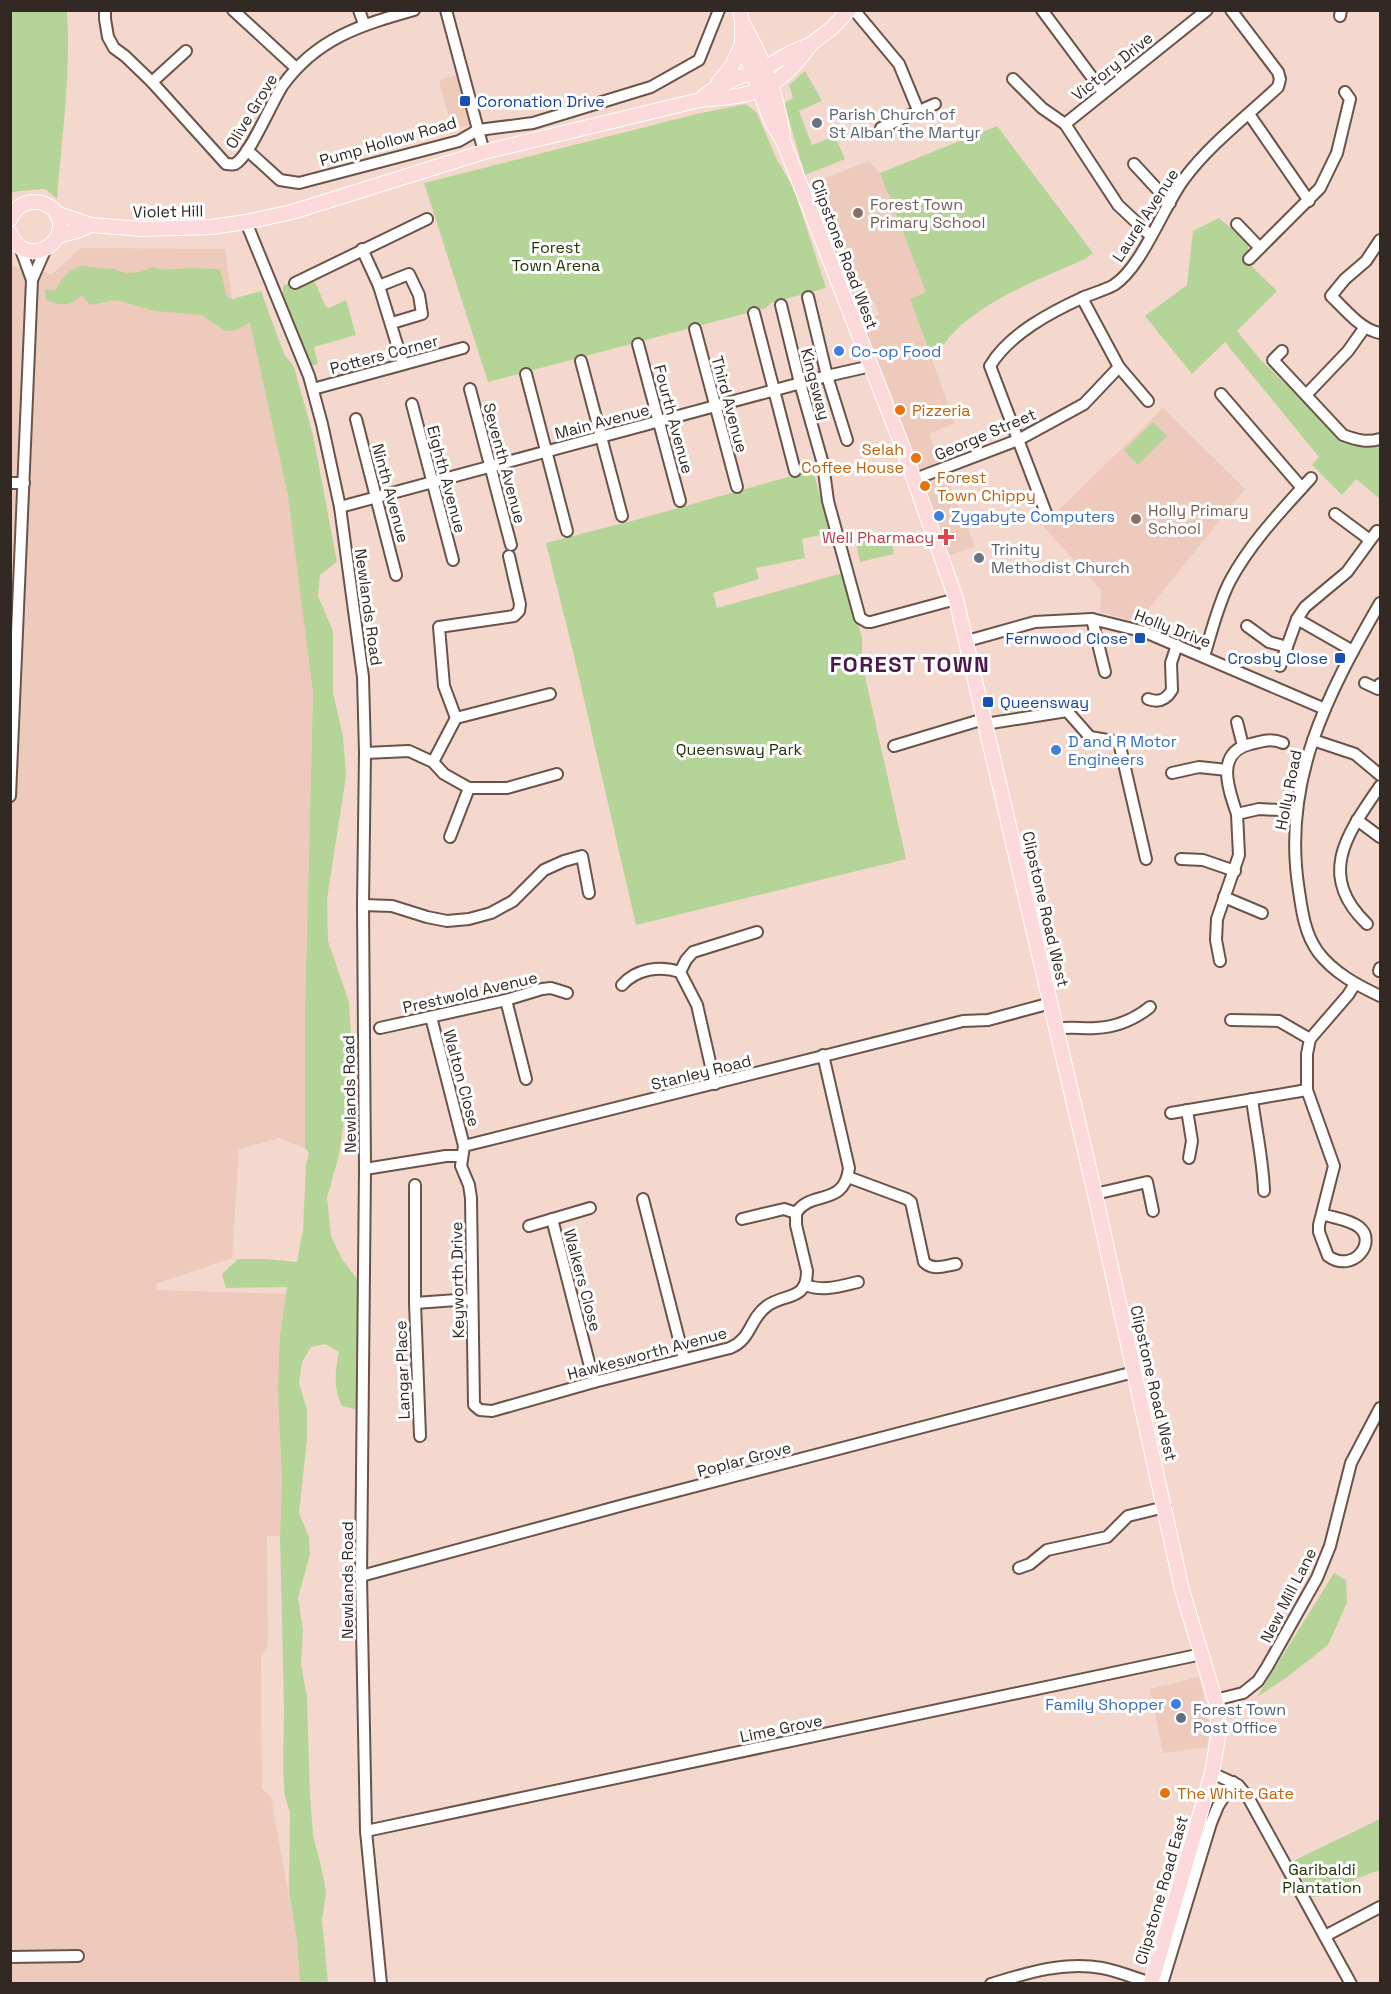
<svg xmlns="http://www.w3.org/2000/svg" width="1391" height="1994" viewBox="0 0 1391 1994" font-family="'Space Grotesk',sans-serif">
	<rect width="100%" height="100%" fill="#f4d8cd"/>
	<g fill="#eecabc">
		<path d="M458 74 470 125 452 130 439 80Z"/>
		<path d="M869 161 880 173 926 292 910 299 955 423 929 434 975 546 946 557 862 323 879 314 873 300 855 307 810 184Z"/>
		<path d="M81 248 225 249 232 299 250 322 253 331 288 496 299 574 313 693 305 1010V1148L279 1138 239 1149 232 1258 156 1284 157 1290 286 1294 280 1335 282 1480 280 1536H267L268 1645 261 1656 262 1789 271 1797 297 1942 300 1983H11L10 265 52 274Z"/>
		<path d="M1163 408 1245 489 1138 622 1100 612 1101 590 1043 526Z"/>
		<path d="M1199 1677 1207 1711 1209 1728 1207 1747 1163 1753 1150 1689Z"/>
	</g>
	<g fill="#b5d598">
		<path d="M11 10 67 11C71 73 62 137 57 199L45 189 19 191 11 193Z"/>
		<path d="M805 71 822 101 799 111 812 145 835 136 845 159 805 175 784 103 793 98 789 85Z"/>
		<path d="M746 104 757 113 776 158 794 189 826 288 771 303 766 308 488 382 424 183 697 114Z"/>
		<path d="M997 126 1093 253 1085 259C1041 279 992 296 956 330 947 339 940 350 932 359L910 299 926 292 880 173Z"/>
		<path d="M1219 218 1248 242V253L1243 258 1277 291 1237 331 1260 359 1340 438 1363 447H1375L1380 444V499L1356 479 1342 495 1312 465 1319 457 1225 342 1192 374 1145 316 1187 285 1193 231Z"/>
		<path d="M81 266 114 269 125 273 140 272 152 267 165 270 189 268 220 269 227 297 232 299 261 291 284 354 294 367 313 435 337 562 320 575 318 596 333 631V693L343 736 346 776 327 899 328 941 349 1002 351 1036 348 1093 339 1155 327 1198 331 1236 342 1259 357 1279 358 1410 342 1406C333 1388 335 1371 339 1352L325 1344 311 1347 302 1362 299 1383 307 1410V1439L299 1513 309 1537 310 1555 298 1597 303 1630 301 1664 307 1697 310 1795 313 1835 322 1870 326 1893 322 1920 328 1983H300L297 1942 289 1893 290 1813 285 1797 283 1770 284 1709 280 1536 282 1480 278 1391 280 1335 287 1287 226 1288 222 1274 238 1259H266L297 1262 303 1230 306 1165 309 1153 305 1148V1010L313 693 288 496 250 322 237 330 225 331 202 315 155 311 115 300 90 305 82 295C70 307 61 306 46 300L45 289 56 290C62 277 68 271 81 266Z"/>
		<path d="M313 278 326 307 329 308 346 300 356 335 314 347 318 364 310 366 283 296V286L289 283 292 289Z"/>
		<path d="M1153 422 1167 436 1138 465 1124 450Z"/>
		<path d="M813 470 830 533 802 539 805 558 756 568 759 579 713 593 717 608 843 573 862 637V663L906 859 636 925 572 647 546 543 639 519Z"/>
		<path d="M890 534 894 554 860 562 856 542Z"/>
		<path d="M1334 1573 1346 1580 1347 1603 1328 1645 1286 1678 1257 1697Z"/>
		<path d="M1380 1819V1870L1358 1878 1323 1896 1312 1897 1293 1861Z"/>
	</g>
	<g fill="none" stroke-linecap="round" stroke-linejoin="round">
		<g stroke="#6a5349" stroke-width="14">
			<g id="minor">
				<path d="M105 10V19L108 37 114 48 125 56 152 82 226 164C230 164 232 165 235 164 250 156 272 101 283 85 317 38 361 25 414 10"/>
				<path d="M233 10 296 68"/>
				<path d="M359 10 364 24"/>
				<path d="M446 10 484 152"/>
				<path d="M854 10 899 64 918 110"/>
				<path d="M1042 10 1103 92"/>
				<path d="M1340 16 1341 10"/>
				<path d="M1013 79 1042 108 1065 124 1118 205 1151 236"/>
				<path d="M152 82 186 51"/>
				<path d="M1249 114 1309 201"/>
				<path d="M1065 124 1207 10"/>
				<path d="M881 128 935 104"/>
				<path d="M247 150 280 180 299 183 459 141 478 130 533 123 651 87 699 60 719 10"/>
				<path d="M1134 164 1170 203"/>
				<path d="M246 222 309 376 322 424 340 507 363 677 365 753 363 905 365 1169 361 1576 366 1831 381 1984"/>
				<path d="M1237 224 1260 248"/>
				<path d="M1380 240 1366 261 1345 279 1331 296C1345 309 1361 330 1380 333"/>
				<path d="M362 249 379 286 403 364"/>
				<path d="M1249 259 1320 188 1337 153 1350 99 1345 92"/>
				<path d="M32 280 46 248"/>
				<path d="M295 283 427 219"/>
				<path d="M379 286 409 274 419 295 422 314 392 323"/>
				<path d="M808 297 827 376 847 440"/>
				<path d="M1082 298 1119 367 1148 401"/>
				<path d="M781 305 800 383 823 464 828 501 860 618 867 622H871L956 599"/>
				<path d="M754 313 795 471"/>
				<path d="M695 329 737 487"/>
				<path d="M638 344 680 501"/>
				<path d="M1282 351 1273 360 1343 435C1357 440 1367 443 1380 439"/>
				<path d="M581 361 622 516"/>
				<path d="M526 374 567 531"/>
				<path d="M313 389 463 348"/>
				<path d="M470 389 511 545"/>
				<path d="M1221 394 1302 488"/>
				<path d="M1306 395 1348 351 1365 327"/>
				<path d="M412 404 453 560"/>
				<path d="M356 419 396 575"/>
				<path d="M915 479 1018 440 1084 404 1119 367"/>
				<path d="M10 483H24"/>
				<path d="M340 507 827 376 871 366"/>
				<path d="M1046 513 990 366C1009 334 1051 312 1084 297 1094 293 1105 290 1114 285 1142 267 1163 207 1184 179 1210 144 1246 117 1278 87L1280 79 1278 72 1231 10"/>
				<path d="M1335 514 1370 540"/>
				<path d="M1380 603C1327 695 1281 782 1299 891 1302 912 1305 934 1318 952 1334 973 1357 985 1380 996"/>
				<path d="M1092 619 1105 672"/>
				<path d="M1247 626 1269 642 1287 647"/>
				<path d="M967 641 1035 622 1092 619 1145 632 1325 709"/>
				<path d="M1353 651 1297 619 1305 607 1347 572 1377 531"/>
				<path d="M1204 656C1212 631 1218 604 1230 581 1251 542 1282 510 1311 478"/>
				<path d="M1280 666 1297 619"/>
				<path d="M1365 683 1378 689 1380 684"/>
				<path d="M1148 699C1159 703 1166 700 1172 690L1171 663 1177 645"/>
				<path d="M456 718 444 686 439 627 514 616 519 611 520 604 509 556"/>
				<path d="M1237 722 1243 746"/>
				<path d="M985 724 1067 711 1090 737 1119 742 1146 859"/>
				<path d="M1313 740 1355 754 1380 775"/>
				<path d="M894 746 984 719"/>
				<path d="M365 753 409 751 433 762 444 774 469 788H507L557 774"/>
				<path d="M433 762 456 718 550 694"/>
				<path d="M1172 773 1199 767 1227 770"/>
				<path d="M10 796 32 280 20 247"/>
				<path d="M1237 814C1228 788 1215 752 1251 744 1262 741 1271 738 1283 743"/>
				<path d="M1357 820 1380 837"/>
				<path d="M450 837 469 788"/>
				<path d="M1181 859 1203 860 1235 871"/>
				<path d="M1224 897 1262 913"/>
				<path d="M363 905 392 906 427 917 447 921 469 919 491 913 513 901 544 870 564 861 582 856 589 893"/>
				<path d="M1367 924C1316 875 1347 834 1380 786"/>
				<path d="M1220 961 1216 940 1217 919 1239 855 1237 814 1259 809 1296 811"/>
				<path d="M1379 971 1380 968"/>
				<path d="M680 972 686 960 693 952 757 932"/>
				<path d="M622 985C636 969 660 965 680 972L697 1005 715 1084"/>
				<path d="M506 1000 526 1079"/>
				<path d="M431 1017 464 1146"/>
				<path d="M1231 1020 1279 1021 1310 1039"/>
				<path d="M380 1028 506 1000 542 989 551 988 567 993"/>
				<path d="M1057 1029C1071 1026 1083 1029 1096 1028 1116 1027 1135 1019 1150 1007"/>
				<path d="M823 1055 849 1168C844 1208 811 1189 796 1213V1225L807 1271C807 1301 785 1293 767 1306 749 1319 752 1339 730 1348L594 1382 492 1411 480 1410 474 1405 471 1198 469 1185 461 1166 464 1146 963 1021 988 1020 1051 1003"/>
				<path d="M1252 1099C1256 1130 1263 1160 1264 1191"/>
				<path d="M1187 1110 1192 1141 1189 1158"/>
				<path d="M1171 1113 1307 1090"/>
				<path d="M365 1169 446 1156H462"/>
				<path d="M848 1177 907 1199 911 1202 924 1262C933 1271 944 1266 956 1264"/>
				<path d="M415 1185V1303L420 1436"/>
				<path d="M1095 1194 1147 1182 1153 1211"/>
				<path d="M643 1199 684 1359"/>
				<path d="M1322 1214C1333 1218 1349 1219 1359 1227 1378 1242 1353 1274 1328 1256L1319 1232V1225L1334 1166 1307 1090V1054L1310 1039 1348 995 1355 984"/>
				<path d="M552 1219 594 1382"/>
				<path d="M742 1219 784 1209 796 1213"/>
				<path d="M529 1226 590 1208"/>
				<path d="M805 1285C824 1292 840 1286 858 1282"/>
				<path d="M415 1303 471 1299"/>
				<path d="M1019 1568 1030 1564 1047 1550 1107 1537 1128 1516 1165 1507"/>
				<path d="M361 1576 631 1503 1134 1372"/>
				<path d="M1215 1700 1243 1693 1258 1681 1267 1667 1317 1578 1330 1546 1351 1463 1380 1408"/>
				<path d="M1212 1773 1238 1785 1248 1797 1351 1984"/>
				<path d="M366 1831 1202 1654"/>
				<path d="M1325 1936 1380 1907"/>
				<path d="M10 1957 78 1956"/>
				<path d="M991 1984C1027 1973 1064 1961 1102 1968 1118 1971 1135 1978 1151 1983"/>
				<path d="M1162 1984 1211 1823 1218 1806 1233 1782"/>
			</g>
		</g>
		<g stroke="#fff" stroke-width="16">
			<g id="major">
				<path d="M740 10 742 22V44L770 119 784 143 903 448 956 599 1095 1194 1182 1590 1218 1709V1737L1212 1773 1151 1984"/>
				<path d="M743 24C762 56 778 98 783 135"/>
				<path d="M718 83 732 66 742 44"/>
				<path d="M701 99 711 91 734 79 764 68 790 53 811 44 832 28 849 10"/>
				<path d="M56 213 91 225 142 229 211 227 246 222 292 212 484 152 700 100C755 96 778 91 811 44"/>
				<path d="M10 219C15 208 24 201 36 202 42 202 48 205 53 209 79 237 27 274 10 233"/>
				<path d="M58 236 80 230 91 225"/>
			</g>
		</g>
		<use href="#minor" stroke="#fff" stroke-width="10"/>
		<use href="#major" stroke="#fcd9da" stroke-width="14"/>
	</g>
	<g fill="#1a4fb4" stroke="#fff" stroke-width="2">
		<rect x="459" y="95" width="12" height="12" rx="3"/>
		<rect x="1134" y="632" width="12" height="12" rx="3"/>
		<rect x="1334" y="652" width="12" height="12" rx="3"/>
		<rect x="982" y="696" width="12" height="12" rx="3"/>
	</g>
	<g fill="#6b7280" stroke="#fff" stroke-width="2">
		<circle cx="817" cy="123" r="6"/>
		<circle cx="979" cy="558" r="6"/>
	</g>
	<g fill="#8d6e63" stroke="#fff" stroke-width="2">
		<circle cx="858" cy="213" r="6"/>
		<circle cx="1136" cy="519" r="6"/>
	</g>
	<g fill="#3f7fe0" stroke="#fff" stroke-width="2">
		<circle cx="839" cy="351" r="6"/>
		<circle cx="939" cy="516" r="6"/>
		<circle cx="1056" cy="750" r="6"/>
		<circle cx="1176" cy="1704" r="6"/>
	</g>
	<g fill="#e8710a" stroke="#fff" stroke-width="2">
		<circle cx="900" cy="410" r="6"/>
		<circle cx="916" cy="458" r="6"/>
		<circle cx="925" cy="486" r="6"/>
		<circle cx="1165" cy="1793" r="6"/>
	</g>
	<path fill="#e0444e" stroke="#fff" stroke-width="2" d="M943 528h6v6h6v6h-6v6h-6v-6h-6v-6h6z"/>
	<circle fill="#5c6f8a" stroke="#fff" stroke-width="2" cx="1181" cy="1718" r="6"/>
	<g text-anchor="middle" stroke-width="6" stroke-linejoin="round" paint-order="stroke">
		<g font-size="16" fill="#332924" stroke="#fff">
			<text transform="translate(1112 66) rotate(-39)" y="6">Victory Drive</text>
			<text transform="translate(251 111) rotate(-59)" y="6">Olive Grove</text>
			<text transform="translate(388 141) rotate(-16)" y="6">Pump Hollow Road</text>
			<text transform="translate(168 211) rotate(-1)" y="6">Violet Hill</text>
			<text transform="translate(1145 215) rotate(-57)" y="6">Laurel Avenue</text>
			<text transform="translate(845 254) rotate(69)" y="6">Clipstone Road West</text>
			<text transform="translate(384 354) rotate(-15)" y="6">Potters Corner</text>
			<text transform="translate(816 384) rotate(75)" y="6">Kingsway</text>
			<text transform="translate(730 404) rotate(75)" y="6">Third Avenue</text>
			<text transform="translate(674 419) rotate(75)" y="6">Fourth Avenue</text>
			<text transform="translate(602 421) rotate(-15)" y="6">Main Avenue</text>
			<text transform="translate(985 434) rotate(-23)" y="6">George Street</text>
			<text transform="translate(505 463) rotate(75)" y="6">Seventh Avenue</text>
			<text transform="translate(447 479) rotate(75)" y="6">Eighth Avenue</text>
			<text transform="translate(391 493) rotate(75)" y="6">Ninth Avenue</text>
			<text transform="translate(369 607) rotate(82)" y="6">Newlands Road</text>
			<text transform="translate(1173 628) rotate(21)" y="6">Holly Drive</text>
			<text transform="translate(1288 790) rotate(-79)" y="6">Holly Road</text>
			<text transform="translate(1046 909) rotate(77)" y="6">Clipstone Road West</text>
			<text transform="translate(470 992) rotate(-13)" y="6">Prestwold Avenue</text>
			<text transform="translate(701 1072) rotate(-14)" y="6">Stanley Road</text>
			<text transform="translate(462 1078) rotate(75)" y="6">Walton Close</text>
			<text transform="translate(349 1094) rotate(-91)" y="6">Newlands Road</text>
			<text transform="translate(457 1280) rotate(-91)" y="6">Keyworth Drive</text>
			<text transform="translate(583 1280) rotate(75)" y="6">Walkers Close</text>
			<text transform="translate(647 1353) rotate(-15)" y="6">Hawkesworth Avenue</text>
			<text transform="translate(402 1370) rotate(-92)" y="6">Langar Place</text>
			<text transform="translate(1154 1383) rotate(77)" y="6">Clipstone Road West</text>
			<text transform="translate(744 1459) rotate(-15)" y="6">Poplar Grove</text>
			<text transform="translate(347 1580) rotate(-90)" y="6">Newlands Road</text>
			<text transform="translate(1288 1595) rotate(-63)" y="6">New Mill Lane</text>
			<text transform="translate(781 1728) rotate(-12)" y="6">Lime Grove</text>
			<text transform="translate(1161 1890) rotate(-74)" y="6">Clipstone Road East</text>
		</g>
		<g font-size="16" fill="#164399" stroke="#fff" text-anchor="start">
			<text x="477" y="107">Coronation Drive</text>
			<text x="1128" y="644" text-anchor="end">Fernwood Close</text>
			<text x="1328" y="664" text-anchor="end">Crosby Close</text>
			<text x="1000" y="708">Queensway</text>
		</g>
		<g font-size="16" fill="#5b616d" stroke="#fff" text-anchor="start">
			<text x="829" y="120">Parish Church of<tspan x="829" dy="18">St Alban the Martyr</tspan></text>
			<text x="991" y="555">Trinity<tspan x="991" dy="18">Methodist Church</tspan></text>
		</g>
		<g font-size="16" fill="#785e54" stroke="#fff" text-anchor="start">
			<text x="870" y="210">Forest Town<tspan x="870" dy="18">Primary School</tspan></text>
			<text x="1148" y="516">Holly Primary<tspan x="1148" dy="18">School</tspan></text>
		</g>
		<g font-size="16" fill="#203503" stroke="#fff">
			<text x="556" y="253">Forest<tspan x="556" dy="18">Town Arena</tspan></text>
			<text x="739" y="755">Queensway Park</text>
			<text x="1322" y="1875">Garibaldi<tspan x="1322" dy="18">Plantation</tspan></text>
		</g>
		<g font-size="16" fill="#366cbe" stroke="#fff" text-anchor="start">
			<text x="851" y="357">Co-op Food</text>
			<text x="951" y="522">Zygabyte Computers</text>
			<text x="1068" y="747">D and R Motor<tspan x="1068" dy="18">Engineers</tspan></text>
			<text x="1164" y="1710" text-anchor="end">Family Shopper</text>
		</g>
		<g font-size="16" fill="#c56008" stroke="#fff" text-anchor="start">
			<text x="912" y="416">Pizzeria</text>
			<text x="904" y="455" text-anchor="end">Selah<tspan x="904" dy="18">Coffee House</tspan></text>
			<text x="937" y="483">Forest<tspan x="937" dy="18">Town Chippy</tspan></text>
			<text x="1177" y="1799">The White Gate</text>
		</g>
		<g font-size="16" fill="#be3a42" stroke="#fff" text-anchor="end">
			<text x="934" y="543">Well Pharmacy</text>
		</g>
		<g font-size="16" fill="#4e5e75" stroke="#fff" text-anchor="start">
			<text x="1193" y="1715">Forest Town<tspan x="1193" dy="18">Post Office</tspan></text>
		</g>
		<g font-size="22" font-weight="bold" letter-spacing="1.5" fill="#4a1a4a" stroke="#fff">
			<text x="910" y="672">FOREST TOWN</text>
		</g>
	</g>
	<rect width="1391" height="1994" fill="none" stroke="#332924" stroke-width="24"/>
</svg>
